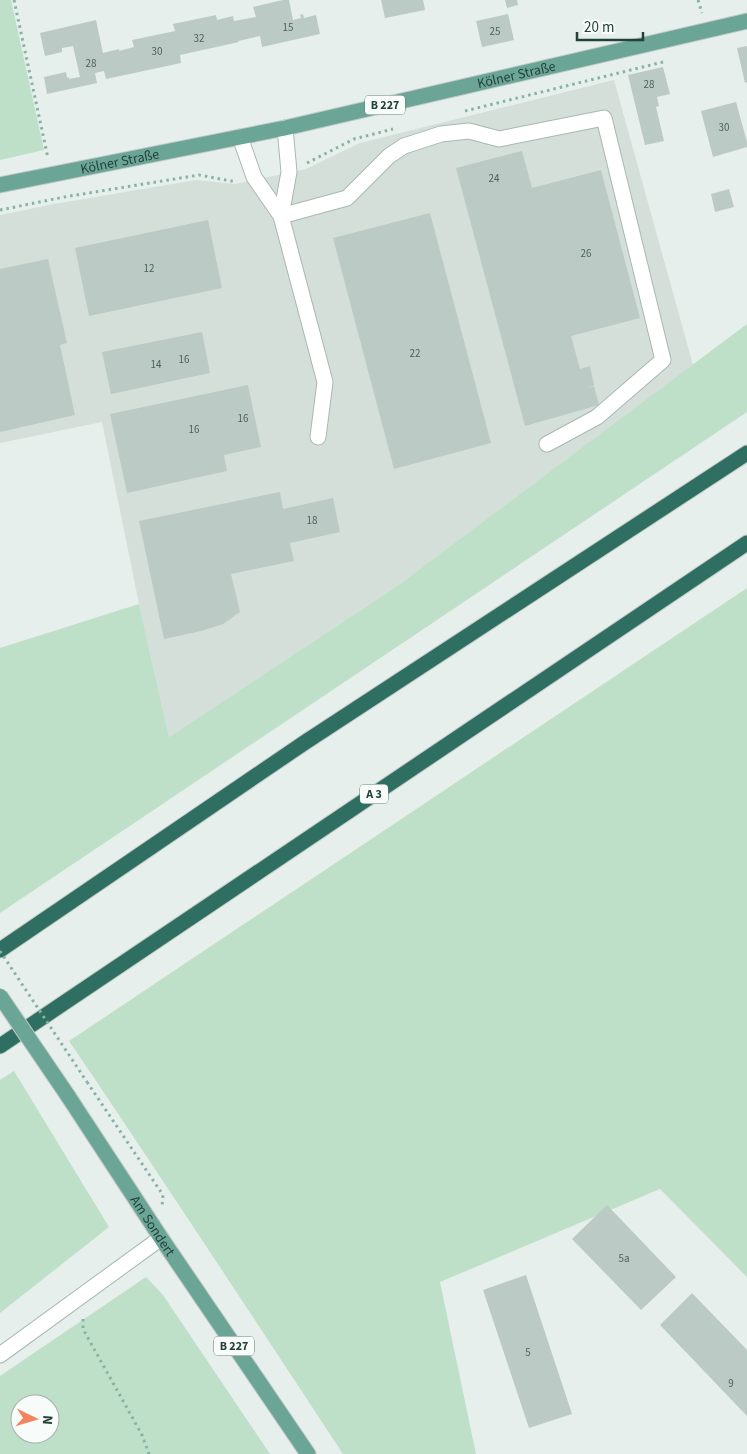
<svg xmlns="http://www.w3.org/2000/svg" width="747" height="1454" viewBox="0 0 747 1454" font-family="'Source Sans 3',sans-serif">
	<rect width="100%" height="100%" fill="#e6efeb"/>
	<path fill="#d4dfda" d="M614 80 693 365 397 586 169 737 139 604 102 422 0 443V215L54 204 196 180 235 184 306 169 360 143Z"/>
	<g fill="#bfe0c8" fill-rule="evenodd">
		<path d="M0 0H11L44 150 0 160Z"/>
		<path d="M747 324V412L0 913V648L139 604 169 737 397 586Z"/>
		<path d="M747 588V1277L660 1189 440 1282 476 1454H343C252 1316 162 1178 69 1041Z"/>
		<path d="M14 1071 109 1227 0 1313V1080Z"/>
		<path d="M146 1277 163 1295 270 1454H0V1376ZM20 1404H50V1434H20Z"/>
	</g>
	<g fill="#bbcac4">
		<path d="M283 0H289L293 20 301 18 300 15 303 14 304 18 316 15 320 34 262 47 260 36 238 41 239 42 180 55 181 63 106 79 104 71 95 73 97 83 47 94 44 77 66 72 67 78 69 77V79L80 77 73 46 62 48V52L45 56 40 33 96 20 103 53 119 49V51L134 47 132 40 175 31 173 24 216 15 217 20 233 16 234 21 256 17 253 7Z"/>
		<path d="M381 0H423L425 10 385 18Z"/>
		<path d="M505 0H517L518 5 507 8Z"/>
		<path d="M508 14 514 40 482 47 476 21Z"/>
		<path d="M747 46V82L745 83 737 48Z"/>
		<path d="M663 67 670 94 657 97 659 106 656 107 664 141 645 145 628 75Z"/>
		<path d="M736 102 747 142V147L713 157 701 111Z"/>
		<path d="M522 151 532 188 601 170 640 318 571 336 580 369 590 366 594 385 585 389 594 386 599 405 525 426 456 168Z"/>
		<path d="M729 189 734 207 715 212 711 194Z"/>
		<path d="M430 213 491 443 394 469 333 238Z"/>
		<path d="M208 220 222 288 89 316 75 248Z"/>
		<path d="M48 259 67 343 60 345 75 415 0 432V269Z"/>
		<path d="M202 332 210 373 111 394 102 352Z"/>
		<path d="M248 385 261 447 224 455 227 471 127 493 110 414Z"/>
		<path d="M280 492 283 509 333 498 340 532 290 543 294 561 231 574 240 612 223 624 201 631 164 639 139 521Z"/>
		<path d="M607 1205 676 1277 641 1310 572 1239Z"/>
		<path d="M526 1275 572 1414 529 1428 483 1290Z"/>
		<path d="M692 1293 747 1350V1416L660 1325Z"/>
	</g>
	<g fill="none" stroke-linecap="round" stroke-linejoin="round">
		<g stroke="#a8b8b2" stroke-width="17">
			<g id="minor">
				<path d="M240 137 254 177 281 216 325 382 318 437"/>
				<path d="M281 216 347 198 389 156 404 146 441 134 469 131 499 139 604 118 663 360 597 417 547 444"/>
				<path d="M281 216 289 172 285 128"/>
				<path d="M0 1355 161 1238"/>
			</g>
		</g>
		<g stroke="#c2cac8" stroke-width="17">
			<g id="major">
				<path id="s1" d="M0 185 285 128 747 21"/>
				<path id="s2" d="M68 1096 161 1238 308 1454"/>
			</g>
		</g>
		<g stroke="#c2cac8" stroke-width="17">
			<g id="highway">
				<path d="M0 950 304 743 747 453"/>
				<path d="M0 1046 747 543"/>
			</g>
		</g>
		<g stroke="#86b3a5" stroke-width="3" stroke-dasharray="2.5 4" stroke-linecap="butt">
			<path d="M14 0 48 158"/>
			<path d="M698 0 702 13"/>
			<path d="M465 111 663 62"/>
			<path d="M307 163 354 139 393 129"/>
			<path d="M0 210 64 197 199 175 231 181 236 180"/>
			<path d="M87 1082 163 1195 162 1206"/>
			<path d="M83 1319V1329L142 1435 149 1454"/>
		</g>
		<use href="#minor" stroke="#fff" stroke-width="15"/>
		<use href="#major" stroke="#6aa596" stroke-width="15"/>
		<use href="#highway" stroke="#2f6f62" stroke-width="15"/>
		<g stroke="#c2cac8" stroke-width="17" stroke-linecap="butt">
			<path id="major-bridge" d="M0 996 68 1096"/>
		</g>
		<path stroke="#86b3a5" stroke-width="3" stroke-dasharray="2.5 4" stroke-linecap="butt" d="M0 951 87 1082"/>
		<use href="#major-bridge" stroke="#6aa596" stroke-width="15"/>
	</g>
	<g text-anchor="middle" stroke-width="4.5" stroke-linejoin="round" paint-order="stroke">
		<g font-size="11" fill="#4a645c">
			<text x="288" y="31">15</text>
			<text x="495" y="35">25</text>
			<text x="199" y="42">32</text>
			<text x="157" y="55">30</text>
			<text x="91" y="67">28</text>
			<text x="649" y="88">28</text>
			<text x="724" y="131">30</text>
			<text x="494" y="182">24</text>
			<text x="586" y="257">26</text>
			<text x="149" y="272">12</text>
			<text x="415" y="357">22</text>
			<text x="184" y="363">16</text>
			<text x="156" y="368">14</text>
			<text x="243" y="422">16</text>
			<text x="194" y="433">16</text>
			<text x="312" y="524">18</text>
			<text x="624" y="1262">5a</text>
			<text x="528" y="1356">5</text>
			<text x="731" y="1387">9</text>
		</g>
		<g fill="#f7fbf9" stroke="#637a73" stroke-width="1">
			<rect x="365" y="95.5" width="40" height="19" rx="4"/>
			<rect x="360" y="784.5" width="28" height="19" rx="4"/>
			<rect x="214" y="1336.5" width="40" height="19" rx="4"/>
		</g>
		<g font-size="12" font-weight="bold" fill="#24423a">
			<text x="385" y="109">B 227</text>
			<text x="374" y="798">A 3</text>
			<text x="234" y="1350">B 227</text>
		</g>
		<g font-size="14" fill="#24423a" stroke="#f7fbf9">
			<text dy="5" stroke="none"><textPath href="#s1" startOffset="528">Kölner Straße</textPath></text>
			<text dy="5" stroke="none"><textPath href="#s1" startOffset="122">Kölner Straße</textPath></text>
			<text dy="5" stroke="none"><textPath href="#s2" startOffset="155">Am Sondert</textPath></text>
		</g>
	</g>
	<g transform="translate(35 1419) rotate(95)"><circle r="24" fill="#f7fbf9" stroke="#a3b1ad"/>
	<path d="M0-4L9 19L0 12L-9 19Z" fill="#f4845f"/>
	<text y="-8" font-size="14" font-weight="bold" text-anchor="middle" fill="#24423a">N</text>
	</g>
	<path d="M577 32v8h66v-8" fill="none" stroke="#24423a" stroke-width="2.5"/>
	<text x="584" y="32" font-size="15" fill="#24423a" stroke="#f7fbf9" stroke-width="4" paint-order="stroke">20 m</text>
</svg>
